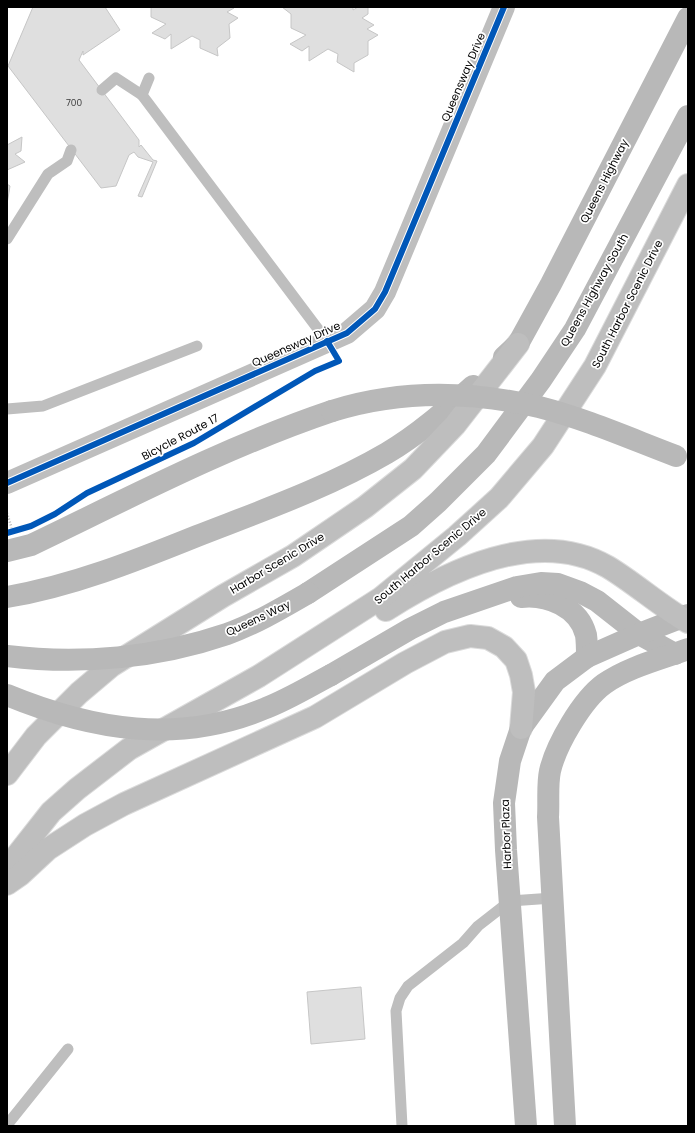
<svg xmlns="http://www.w3.org/2000/svg" width="695" height="1133" viewBox="0 0 695 1133" font-family="Poppins,sans-serif">
	<rect width="100%" height="100%" fill="#fff"/>
	<g fill="#dfdfdf" stroke="#c6c6c6">
		<path d="M33 7H105L120 30 83 55V51L79 60 139 140V147L141 145 153 160 157 161 142 197 138 196 153 162 138 157 134 152 129 155 116 186 101 188 8 66Z"/>
		<path d="M151 7H233L234 8 227 12 238 18 229 24 230 38 217 48 218 56 200 48V40L192 36 171 49V34L165 39 152 33 166 24 151 17Z"/>
		<path d="M353 7V10L358 7H368V14L362 18 374 25 367 29 378 35 368 41V55L354 63V72L337 62 338 54 328 49 309 61V46L302 51 290 44 306 35 291 28V14L282 7Z"/>
		<path d="M22 137 21 151 15 154 25 162 7 170V145Z"/>
		<path d="M7 184 10 186 7 204Z"/>
		<path d="M361 987 365 1039 311 1044 307 992Z"/>
	</g>
	<g fill="none" stroke-linecap="round" stroke-linejoin="round">
		<g stroke="#dbdbdb" stroke-width="24">
			<g id="motorway">
				<path d="M386 610C447 571 537 526 608 567 636 584 660 606 688 622"/>
				<path d="M7 774 36 736 79 693 111 666 223 596 293 556 365 507 413 469 455 425 518 344"/>
				<path d="M7 868 51 812 77 789 129 749 259 676 381 598 457 536 499 498 543 446 595 366 688 185"/>
				<path d="M7 884 20 875 48 849 85 825 124 804 315 717 405 663 445 642 470 636 488 638 504 647 516 660 521 675 524 692 521 728"/>
			</g>
		</g>
		<path stroke="#b9b9b9" stroke-width="2.5" stroke-dasharray="1 2" stroke-linecap="butt" d="M7 513 12 529"/>
		<g stroke="#bebebe" stroke-width="11">
			<path d="M149 78 142 95 327 341"/>
			<path d="M102 90 116 78 142 95"/>
			<path d="M7 239 48 174 67 161 71 150"/>
			<path d="M7 409 43 406 197 346"/>
			<path d="M7 1125 68 1049"/>
			<path d="M402 1126 396 1011 400 998 408 986 463 943 478 926 510 901 553 898"/>
		</g>
		<path stroke="#bebebe" stroke-width="22" d="M7 483 347 333 375 309 385 292 504 7"/>
		<g stroke="#b8b8b8" stroke-width="22">
			<path d="M504 357 518 344 551 284 688 18"/>
			<path d="M7 551 31 545C129 498 228 446 332 411"/>
			<path d="M308 593 411 526 438 502 486 454 541 380 575 329 688 116"/>
			<path d="M7 597C72 586 135 561 197 536 261 511 327 488 387 453 419 434 446 410 473 386"/>
			<path d="M521 597C547 594 579 607 586 635 587 642 587 650 587 657"/>
			<path d="M331 675 410 629 444 612 517 587 541 583 558 584 580 592 597 601 639 634 675 654"/>
			<path d="M526 1126 506 850 504 803 510 761 521 728 555 681 587 657 639 634 688 615"/>
			<path d="M565 1126 548 817C549 802 547 785 550 771 556 745 582 700 604 684 628 667 661 659 688 649"/>
		</g>
		<use href="#motorway" stroke="#bebebe" stroke-width="22"/>
		<g stroke="#b8b8b8" stroke-width="22">
			<path d="M332 411C399 390 471 391 539 407 586 419 631 439 676 456"/>
			<path d="M7 656C80 665 157 658 227 634 255 624 282 608 308 593"/>
			<path d="M7 695C92 730 179 745 266 708 289 699 310 686 331 675"/>
		</g>
		<g stroke="#fff" stroke-width="8">
			<g id="cycleway">
				<path d="M7 483 347 333 375 309 385 292 504 7"/>
				<path d="M7 533 31 526 55 514 87 493 194 443 315 371 339 361 327 341"/>
			</g>
		</g>
		<use href="#cycleway" stroke="#0057b8" stroke-width="6"/>
	</g>
	<g text-anchor="middle" stroke-width="3.5" stroke-linejoin="round" paint-order="stroke">
		<g font-size="9" fill="#383838">
			<text x="74" y="106">700</text>
		</g>
		<g font-size="11" fill="#000" stroke="#fff">
			<text transform="translate(463 77) rotate(-67)" y="4">Queensway Drive</text>
			<text transform="translate(604 181) rotate(-63)" y="4">Queens Highway</text>
			<text transform="translate(594 290) rotate(-61)" y="4">Queens Highway South</text>
			<text transform="translate(627 304) rotate(-63)" y="4">South Harbor Scenic Drive</text>
			<text transform="translate(296 344) rotate(-24)" y="4">Queensway Drive</text>
			<text transform="translate(180 437) rotate(-28)" y="4">Bicycle Route 17</text>
			<text transform="translate(430 556) rotate(-40)" y="4">South Harbor Scenic Drive</text>
			<text transform="translate(277 563) rotate(-31)" y="4">Harbor Scenic Drive</text>
			<text transform="translate(258 618) rotate(-25)" y="4">Queens Way</text>
			<text transform="translate(506 834) rotate(-92)" y="4">Harbor Plaza</text>
		</g>
	</g>
	<rect width="695" height="1133" fill="none" stroke="#000000" stroke-width="16"/>
</svg>
